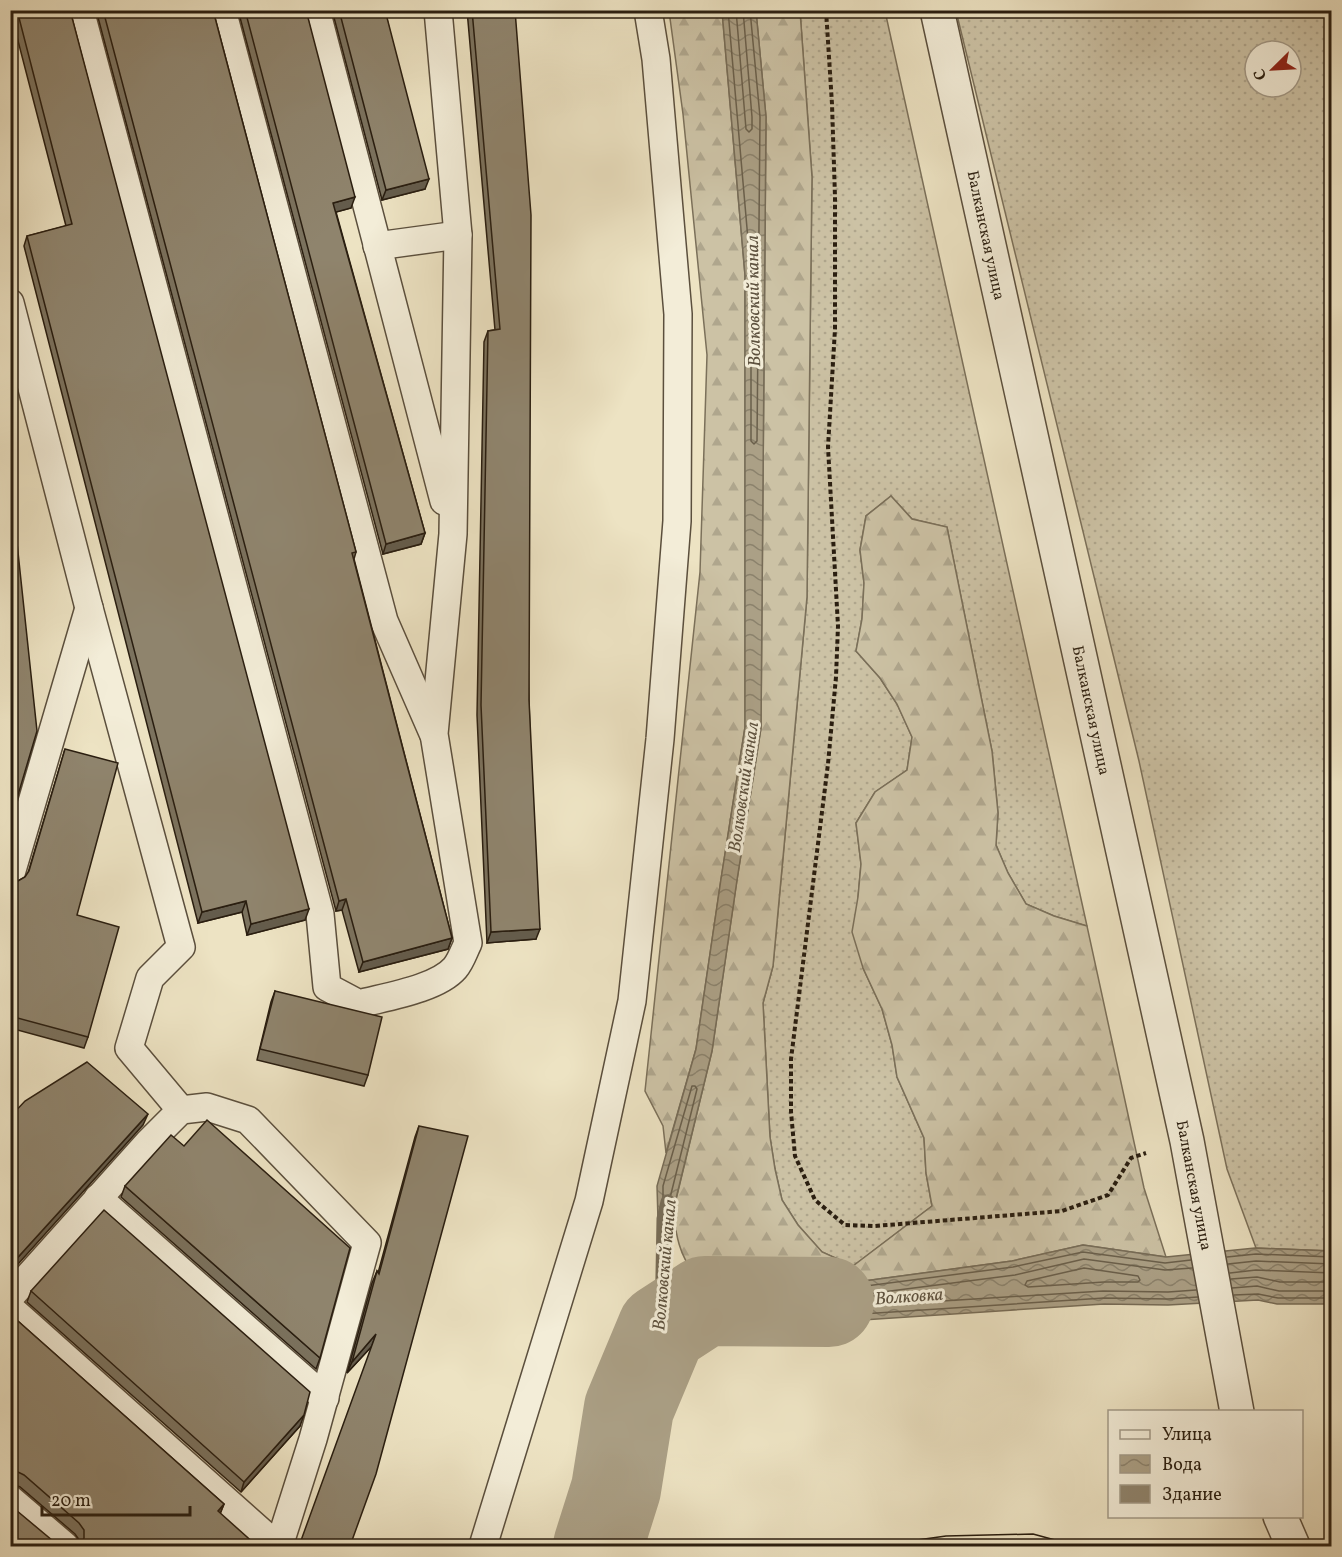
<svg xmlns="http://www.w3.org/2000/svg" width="1342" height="1557" viewBox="0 0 1342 1557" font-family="Vollkorn,serif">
	<defs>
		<pattern id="grass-dots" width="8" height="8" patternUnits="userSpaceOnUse" patternTransform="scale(1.5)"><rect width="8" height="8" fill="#ccc2a5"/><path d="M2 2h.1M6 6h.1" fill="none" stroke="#afa68d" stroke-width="1.8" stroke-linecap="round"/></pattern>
		<pattern id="forest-firs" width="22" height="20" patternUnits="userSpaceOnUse" patternTransform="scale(1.5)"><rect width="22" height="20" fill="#ccc2a5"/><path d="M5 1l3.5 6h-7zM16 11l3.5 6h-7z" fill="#afa68d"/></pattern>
		<pattern id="water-waves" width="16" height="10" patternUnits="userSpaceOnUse" patternTransform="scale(1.5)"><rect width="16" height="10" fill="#aba086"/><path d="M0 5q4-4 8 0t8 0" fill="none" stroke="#8b826c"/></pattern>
	</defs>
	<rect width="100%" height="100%" fill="#ede3c3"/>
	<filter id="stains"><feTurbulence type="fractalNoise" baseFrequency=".00333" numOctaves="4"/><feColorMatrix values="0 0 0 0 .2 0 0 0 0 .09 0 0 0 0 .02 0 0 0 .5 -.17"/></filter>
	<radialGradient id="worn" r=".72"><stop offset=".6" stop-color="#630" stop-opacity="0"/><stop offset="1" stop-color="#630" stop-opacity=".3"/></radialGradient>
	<g fill="url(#grass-dots)" stroke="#7b705a" stroke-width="1.5" fill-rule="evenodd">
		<path d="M800 11H885L1087 926 1054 916 1026 904 1008 873 996 845 998 813 992 751 947 527 912 519 891 496 866 516 860 550 864 583 862 619 856 651 880 678 897 704 912 737 907 770 875 792 856 823 861 864 858 897 863 968 882 1009 892 1045 897 1077 924 1138 926 1173 932 1206 853 1266 822 1252 798 1225 782 1200 775 1169 770 1137 763 1003 773 966 807 597 812 177Z"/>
		<path d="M956 11H1331V1251L1256 1248 1227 1169 1139 761ZM1255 51H1291V87H1255Z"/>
	</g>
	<g fill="url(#forest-firs)" stroke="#7b705a" stroke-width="1.5">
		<path d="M669 11H722L745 275V727L721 879 696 1049 666 1153 663 1126 645 1091 700 572 707 355 683 114Z"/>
		<path d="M756 11H800L812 177 807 597 773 966 763 1003 770 1137 775 1169 782 1200 798 1225 822 1252 853 1266 932 1206 926 1173 924 1138 897 1077 892 1045 882 1009 863 968 852 932 858 897 861 864 856 823 875 792 907 770 912 737 897 704 880 678 856 651 862 619 864 583 860 550 866 516 891 496 912 519 947 527 992 751 998 813 996 845 1008 873 1026 904 1054 916 1087 926 1144 1188 1166 1257 1083 1245 1012 1261 827 1286 694 1272C679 1256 676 1233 673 1212L712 1051 737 880 761 728 766 117Z"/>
	</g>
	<g fill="url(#water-waves)" stroke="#776c57" stroke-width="1.5">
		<path d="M722 11H756L766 117 761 728 737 880 712 1051 671 1219 658 1220 657 1186 696 1049 721 879 745 727V275Z"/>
		<path d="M1083 1245 1166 1257 1255 1248 1331 1251V1304H1277L1258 1300 1168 1305 1104 1304 832 1322 720 1331 705 1301 694 1272 827 1286 1012 1261Z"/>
	</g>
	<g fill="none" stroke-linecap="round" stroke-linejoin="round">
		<g stroke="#6a5f4b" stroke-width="1.5">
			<path d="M728 10 751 274V441L754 444 757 441 760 117 750 10"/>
			<path d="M736 10 746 129 749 132 752 129V117L743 10"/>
			<path d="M692 1086H695L697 1089 669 1202 666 1204 663 1201V1186Z"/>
			<path d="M1227 1257 1256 1254 1332 1257"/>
			<path d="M1191 1260 1165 1263 1083 1252 1013 1267 827 1291 708 1279 705 1282 711 1298 723 1323 726 1324 831 1316 1104 1298 1168 1299 1198 1297"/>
			<path d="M1228 1264 1256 1261 1332 1264"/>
			<path d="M1084 1268 1138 1276 1140 1280 1138 1282H1104L1028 1287 1025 1285 1027 1281Z"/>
			<path d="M1192 1268 1165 1270 1084 1259 1015 1275 828 1299 719 1288 716 1291 727 1315 730 1317 831 1308 1103 1291 1168 1292 1196 1290"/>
			<path d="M1230 1273 1256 1270 1332 1273"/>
			<path d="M1231 1279 1257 1277 1280 1282H1332"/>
			<path d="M1232 1288 1257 1286 1279 1291H1332"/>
			<path d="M1234 1295 1258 1294 1278 1298H1332"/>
		</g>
		<path stroke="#776c57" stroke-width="15" d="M662 1329 664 1219 668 1202"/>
		<path stroke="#aba086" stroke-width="90" d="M598 1546 616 1489 629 1408 662 1329 705 1301 829 1302"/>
		<g stroke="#5b4f3d" stroke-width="30">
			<g id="service">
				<path d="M80 10 320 914 327 987 359 1004C385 997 437 989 455 968 461 961 464 951 468 943L434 734 453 534 458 235 438 10"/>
				<path d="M222 10 384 621 433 733"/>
				<path d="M316 10 444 501"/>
				<path d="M377 246 458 235"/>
				<path d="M10 303 89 608 181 947 150 978 129 1048 181 1110"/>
				<path d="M10 877 89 608"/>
				<path d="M98 1198 325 1398"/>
				<path d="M10 1297 149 1142 181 1110 207 1107 248 1120 367 1243 313 1439 279 1546"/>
				<path d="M10 1308 277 1546"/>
				<path d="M10 1499 65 1546"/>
				<path d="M483 1546 589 1201 632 1001 660 739 677 521 678 314 656 59 648 10"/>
			</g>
		</g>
		<g stroke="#5b4f3d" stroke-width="36">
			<g id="minor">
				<path d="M937 10 1187 1141 1237 1412"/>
				<path d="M1280 1516 1293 1546"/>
			</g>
		</g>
		<path stroke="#2a1e10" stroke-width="4" stroke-dasharray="4.5 3" stroke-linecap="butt" d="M826 10 832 104 835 197V329L828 447 838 626 836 677 828 764 791 1059V1112L795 1156 815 1200 845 1225 875 1226 1062 1211 1108 1195 1131 1158 1146 1153"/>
		<use href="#service" stroke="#f3edd8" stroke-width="27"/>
		<use href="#minor" stroke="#f3edd8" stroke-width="33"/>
		<path stroke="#2a1e10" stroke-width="1.5" d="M874 1546 946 1536 1033 1534 1077 1546"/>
	</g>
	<g fill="#7b725e" stroke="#2a1e10" stroke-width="1.5">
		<path d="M10 10H70L305 920 247 935 242 912 198 923 24 246 27 236 66 226Z"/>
		<path d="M96 10H213L356 552 354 559 452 938 448 949 359 972 342 910 336 911Z"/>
		<path d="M238 10H306L351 208 336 212 425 533 421 544 383 554Z"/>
		<path d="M332 10H385L425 189 382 200Z"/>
		<path d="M467 10H515L529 700 536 939 487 943 477 715 484 342 488 331 495 330Z"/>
		<path d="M65 749 77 915 88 1037 84 1048 10 1028V881H18L25 877 28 873Z"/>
		<path d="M275 991 368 1075 364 1086 257 1060 271 1002Z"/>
		<path d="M419 1126 372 1346 347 1373 372 1283 377 1271 378 1273 415 1137Z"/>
		<path d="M125 1186 320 1358 316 1369 121 1197Z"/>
		<path d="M31 1291 300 1426 241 1492 27 1302Z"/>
		<path d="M10 1314 224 1504 220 1514 80 1545V1541L75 1534 20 1487 13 1484H10Z"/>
	</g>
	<g fill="#645c4c" stroke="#2a1e10" stroke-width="1.5">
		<path d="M429 179 425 189 382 200 386 190Z"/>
		<path d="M355 197 351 208 329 214 333 203Z"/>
		<path d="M425 533 421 544 383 554 386 544Z"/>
		<path d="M346 899 342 910 336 911 339 901Z"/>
		<path d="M246 901 242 912 198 923 202 912Z"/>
		<path d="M309 909 305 920 247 935 251 924Z"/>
		<path d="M540 929 536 939 487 943 491 932Z"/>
		<path d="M452 938 448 949 359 972 363 962Z"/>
		<path d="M148 1114 143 1125 10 1273V1266Z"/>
		<path d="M376 1334 372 1346 347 1373 352 1362Z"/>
		<path d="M304 1415 300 1426 241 1492 244 1482Z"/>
		<path d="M18 1472 13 1484H10V1473Z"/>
		<path d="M224 1504 219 1516 218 1511Z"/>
	</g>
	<g fill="#8f846d" stroke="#2a1e10" stroke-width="1.5">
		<path d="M17 10H70L309 909 251 924 246 901 202 912 27 236 72 224Z"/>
		<path d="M103 10H213L356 552 352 553 452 938 363 962 346 899 339 901Z"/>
		<path d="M245 10H306L355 197 333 203 425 533 386 544Z"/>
		<path d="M339 10H385L429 179 386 190Z"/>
		<path d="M472 10H515L531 215 529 700 540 929 491 932 481 705 488 331 500 329Z"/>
		<path d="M10 477 37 731 10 822Z"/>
		<path d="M65 749 118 763 77 915 119 927 88 1037 10 1016V881H18L25 877 29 871Z"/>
		<path d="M275 991 382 1017 368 1075 260 1049Z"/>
		<path d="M87 1062 148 1114 10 1266V1117L25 1101Z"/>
		<path d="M207 1120 350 1248 320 1358 125 1186 171 1135 184 1146Z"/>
		<path d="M419 1126 468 1136 376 1474 350 1546H299L376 1334 352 1362 377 1271 379 1274Z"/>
		<path d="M104 1210 310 1392 304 1415 244 1482 31 1291Z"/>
		<path d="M10 1314 224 1504 218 1511 257 1546H79L81 1544 84 1538V1530L79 1523 24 1475 18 1472 10 1473Z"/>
		<path d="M10 1505 59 1546H10Z"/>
	</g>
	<g text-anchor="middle" stroke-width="6" stroke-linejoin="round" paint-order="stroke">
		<g font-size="16" fill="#2a1e10" stroke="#f3edd8">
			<text transform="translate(987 235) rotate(78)" y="6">Балканская улица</text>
			<text transform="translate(1092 710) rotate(78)" y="6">Балканская улица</text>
			<text transform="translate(1195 1185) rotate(79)" y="6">Балканская улица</text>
		</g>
		<g font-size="18" font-style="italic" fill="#5e523f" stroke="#f3edd8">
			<text transform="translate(753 301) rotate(-91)" y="6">Волковский канал</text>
			<text transform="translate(743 787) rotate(-82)" y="6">Волковский канал</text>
			<text transform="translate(664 1265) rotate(-85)" y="6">Волковский канал</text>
			<text transform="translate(909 1296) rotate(-4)" y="6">Волковка</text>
		</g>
	</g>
	<rect width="1342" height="1557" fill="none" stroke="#ede3c3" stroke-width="36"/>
	<rect x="12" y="12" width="1318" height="1533" fill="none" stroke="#2a1e10" stroke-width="3"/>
	<rect x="18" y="18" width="1306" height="1521" fill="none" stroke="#2a1e10" stroke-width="1.5"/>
	<rect x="1108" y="1410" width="195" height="108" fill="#f3edd8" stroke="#a39a88" stroke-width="1.5"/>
	<rect x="1120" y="1430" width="30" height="9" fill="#f3edd8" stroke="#a39a88" stroke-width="1.5"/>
	<text x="1162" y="1440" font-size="18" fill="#2a1e10">Улица</text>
	<rect x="1120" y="1455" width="30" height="18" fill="url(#water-waves)" stroke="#a39a88" stroke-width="1.5"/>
	<text x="1162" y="1470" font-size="18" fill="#2a1e10">Вода</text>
	<rect x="1120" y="1485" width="30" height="18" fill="#8f846d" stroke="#a39a88" stroke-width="1.5"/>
	<text x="1162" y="1500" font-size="18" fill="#2a1e10">Здание</text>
	<g transform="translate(1273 69) rotate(246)"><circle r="28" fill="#f3edd8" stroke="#a39a88" stroke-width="1.5"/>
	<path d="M0-4.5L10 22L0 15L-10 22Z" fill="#8f2418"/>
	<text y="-9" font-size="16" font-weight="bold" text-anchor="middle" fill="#2a1e10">С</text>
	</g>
	<path d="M42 1506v9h148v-9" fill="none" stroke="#2a1e10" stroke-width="3"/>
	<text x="51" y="1506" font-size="18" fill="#2a1e10" stroke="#f3edd8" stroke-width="4.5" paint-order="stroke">20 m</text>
	<rect width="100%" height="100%" filter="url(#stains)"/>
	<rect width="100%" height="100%" fill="url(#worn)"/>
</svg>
